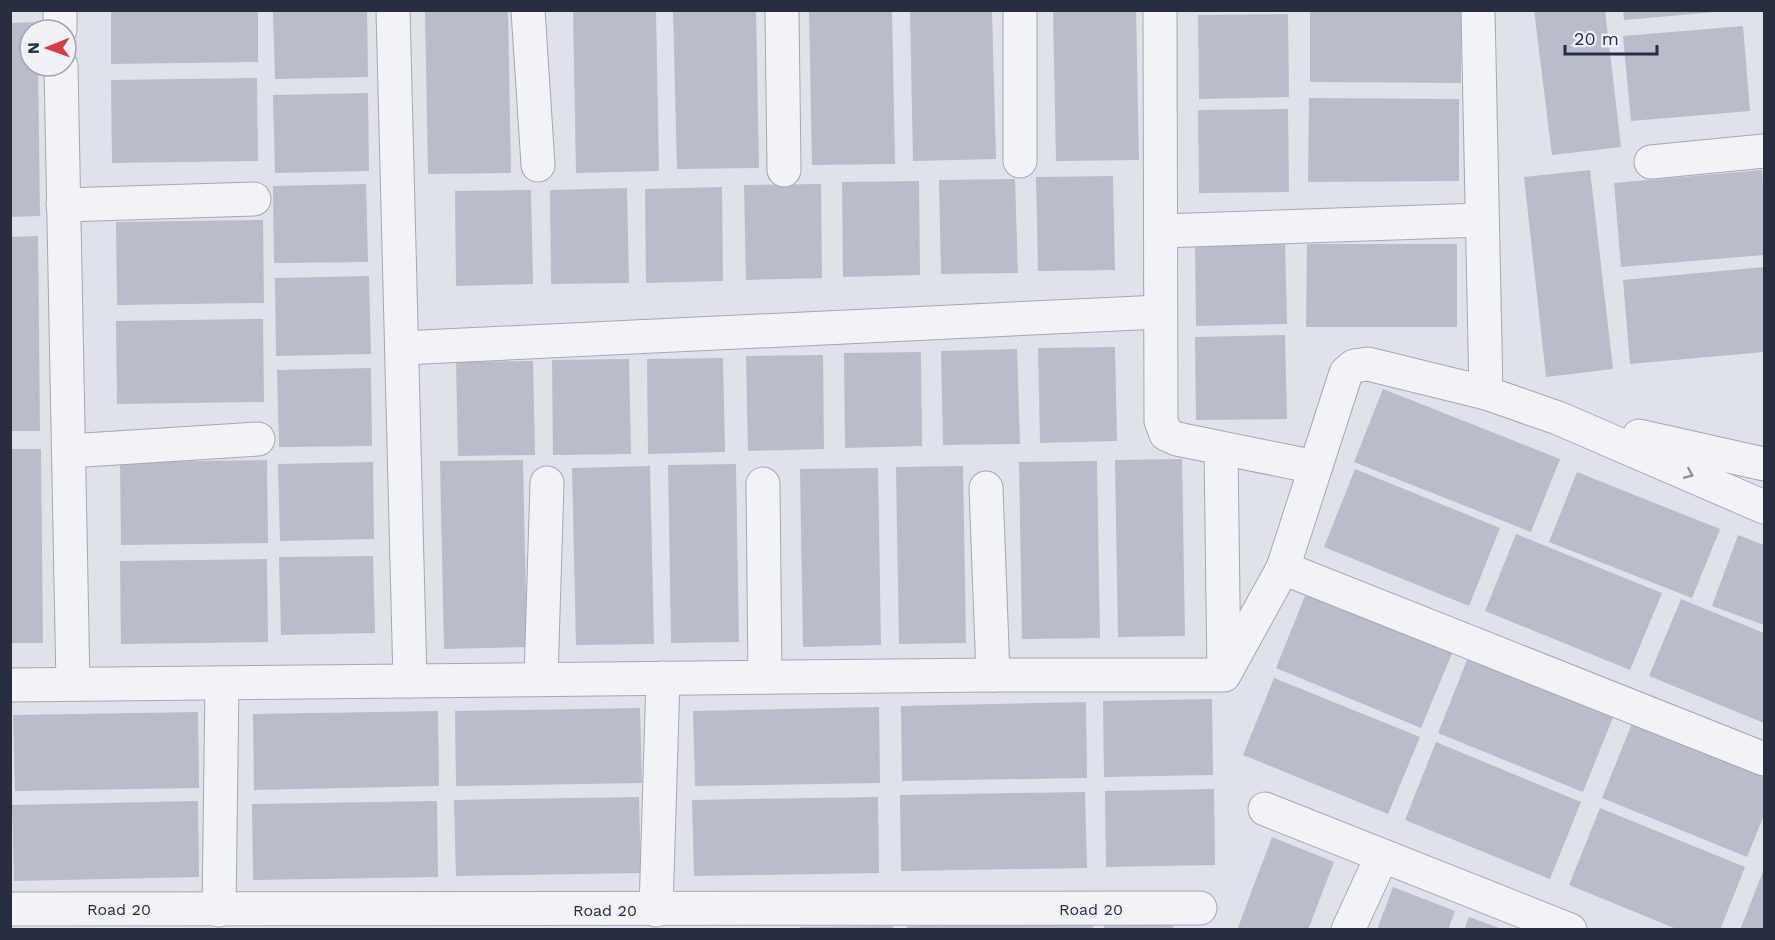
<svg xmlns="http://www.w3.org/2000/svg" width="1775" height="940" viewBox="0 0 1775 940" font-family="'Work Sans',sans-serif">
	<rect width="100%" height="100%" fill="#dfe2e9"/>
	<g fill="#b9bdc9">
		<path d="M111 10H258V62L111 64Z"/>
		<path d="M273 10H367L368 77 275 79Z"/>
		<path d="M425 10H508L511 173 428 174Z"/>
		<path d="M573 10H656L659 171 576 173Z"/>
		<path d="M673 10H756L759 168 677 169Z"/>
		<path d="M809 10H892L895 164 812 165Z"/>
		<path d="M910 10H992L996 159 913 161Z"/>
		<path d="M1053 10H1136L1139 160 1056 161Z"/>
		<path d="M1310 10H1461V83L1310 82Z"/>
		<path d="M1534 10H1605L1621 147 1552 155Z"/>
		<path d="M1623 10H1716V12L1624 20Z"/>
		<path d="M1288 14 1289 97 1199 99 1198 15Z"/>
		<path d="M37 22V30H30V66H38L40 216 10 217V23Z"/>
		<path d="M1743 26 1750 111 1631 121 1623 36Z"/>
		<path d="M257 78 258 161 112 163 111 80Z"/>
		<path d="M368 93 369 171 275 173 273 95Z"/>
		<path d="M1309 98 1459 99V181L1308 182Z"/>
		<path d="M1288 109 1289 192 1199 193 1198 110Z"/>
		<path d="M1590 170 1613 369 1546 377 1524 177Z"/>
		<path d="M1762 170 1764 200V255L1621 267 1614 183Z"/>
		<path d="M1113 176 1115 270 1038 271 1036 177Z"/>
		<path d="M1015 179 1018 273 941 274 939 180Z"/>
		<path d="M919 181 920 275 843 277 842 182Z"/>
		<path d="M366 184 368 262 274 263 273 186Z"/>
		<path d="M821 184 822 278 746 280 744 185Z"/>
		<path d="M722 187 723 281 646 283 645 189Z"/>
		<path d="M627 188 629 283 551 284 550 190Z"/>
		<path d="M531 190 533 284 456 286 455 191Z"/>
		<path d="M263 220 264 303 117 305 116 222Z"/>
		<path d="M38 236 40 431H10V237Z"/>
		<path d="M1285 241 1287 324 1196 326 1195 242Z"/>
		<path d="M1307 244H1457V327H1306Z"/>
		<path d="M1764 267V352L1630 364 1623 280Z"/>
		<path d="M369 276 371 354 276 356 275 278Z"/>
		<path d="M263 319 264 402 117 404 116 321Z"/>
		<path d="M1285 335 1287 419 1196 420 1195 337Z"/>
		<path d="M1115 347 1117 441 1040 443 1038 348Z"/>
		<path d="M1017 349 1020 444 943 445 941 351Z"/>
		<path d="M921 352 922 446 845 448 844 353Z"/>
		<path d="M823 355 824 449 748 451 746 356Z"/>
		<path d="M723 358 725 452 648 454 647 359Z"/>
		<path d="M629 359 631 454 553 455 552 360Z"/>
		<path d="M533 361 535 455 458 456 456 362Z"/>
		<path d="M371 368 372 446 279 447 277 370Z"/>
		<path d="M1383 389 1560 459 1531 532 1354 462Z"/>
		<path d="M10 449H41L43 643H10Z"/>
		<path d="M1182 459 1185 636 1118 637 1115 460Z"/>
		<path d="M267 460 268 543 121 545 120 462Z"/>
		<path d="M523 460 527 647 444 649 440 461Z"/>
		<path d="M1097 461 1100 638 1022 639 1019 462Z"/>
		<path d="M373 462 374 539 280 541 278 464Z"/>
		<path d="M736 464 739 642 671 643 668 465Z"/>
		<path d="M650 466 654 644 576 645 572 468Z"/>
		<path d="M963 466 966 643 899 644 896 467Z"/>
		<path d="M878 468 881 645 803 647 800 469Z"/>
		<path d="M1355 469 1500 528 1469 606 1324 547Z"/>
		<path d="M1577 472 1720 529 1692 598 1549 542Z"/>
		<path d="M1516 534 1662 593 1630 670 1485 611Z"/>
		<path d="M1738 535 1764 545V625L1712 606Z"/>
		<path d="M373 556 375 633 281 635 279 557Z"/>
		<path d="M267 559 268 642 121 644 120 561Z"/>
		<path d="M1307 591 1453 651 1421 728 1276 668Z"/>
		<path d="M1681 599 1764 633V723L1649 676Z"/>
		<path d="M1469 655 1614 715 1583 792 1438 733Z"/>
		<path d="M1274 678 1420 737 1388 814 1243 755Z"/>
		<path d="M1212 699 1213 775 1104 777 1103 701Z"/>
		<path d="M1086 702 1087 778 902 781 901 706Z"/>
		<path d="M879 707 880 783 695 786 693 711Z"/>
		<path d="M640 708 642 783 456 786 455 711Z"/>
		<path d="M438 711 439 786 254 790 253 714Z"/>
		<path d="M198 712 199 788 15 791 13 715Z"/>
		<path d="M1633 721 1764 774V815L1747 857 1602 798Z"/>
		<path d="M1436 742 1581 802 1550 879 1405 820Z"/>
		<path d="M1214 789 1215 865 1106 867 1105 791Z"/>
		<path d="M1085 792 1087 868 901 871 900 795Z"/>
		<path d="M639 797 641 873 456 876 454 800Z"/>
		<path d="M878 797 879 873 694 876 692 800Z"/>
		<path d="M198 801 199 877 14 881 12 805Z"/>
		<path d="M437 801 438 877 253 880 252 804Z"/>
		<path d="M1600 808 1745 867 1720 930H1679L1569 885Z"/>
		<path d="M1272 837 1334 862 1308 930H1237Z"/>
		<path d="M1764 869V930H1740Z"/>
		<path d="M1393 887 1455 911 1448 930H1377Z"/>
		<path d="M1469 917 1502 929 1501 930H1464Z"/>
		<path d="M1173 921V930H1104V922Z"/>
		<path d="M1093 923V930H907V926Z"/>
		<path d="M893 926V930H800V927Z"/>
	</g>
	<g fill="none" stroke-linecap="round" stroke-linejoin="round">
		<g stroke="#a4a8b4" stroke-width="35">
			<g id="minor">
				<path d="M60 10V30"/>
				<path d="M393 10 410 681"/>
				<path d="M528 10 538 165"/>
				<path d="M782 10 784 170"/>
				<path d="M1020 10V161"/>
				<path d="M1160 10 1161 421 1166 434 1177 439 1315 467"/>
				<path d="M1478 10 1486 393"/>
				<path d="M61 66 73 684"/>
				<path d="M1651 162 1764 151"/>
				<path d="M63 205 254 199"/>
				<path d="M1161 231 1482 220"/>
				<path d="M402 348 1160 312"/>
				<path d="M1639 436 1764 464"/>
				<path d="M1221 450 1224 674"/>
				<path d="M69 451 258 439"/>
				<path d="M763 484 765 677"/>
				<path d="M986 488 993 675"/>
				<path d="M1283 568 1346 373 1354 366 1368 364 1486 393 1558 418 1764 507"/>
				<path d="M541 679 547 483"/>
				<path d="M10 685 993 675H1224L1283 568 1764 759"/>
				<path d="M1265 809 1570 930"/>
				<path d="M10 909 1200 908"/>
				<path d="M219 910 222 683"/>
				<path d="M656 910 663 678"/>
				<path d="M1348 930 1382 856"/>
			</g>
		</g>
		<use href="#minor" stroke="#f2f3f7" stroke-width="33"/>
	</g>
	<defs><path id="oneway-chevron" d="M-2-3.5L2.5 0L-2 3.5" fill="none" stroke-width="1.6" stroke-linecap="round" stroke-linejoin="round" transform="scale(1.5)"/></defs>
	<use stroke="#8c909c" href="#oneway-chevron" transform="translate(1689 474) rotate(23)"/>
	<g text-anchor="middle" stroke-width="5" stroke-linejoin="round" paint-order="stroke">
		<g font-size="16" fill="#272e42" stroke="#eff1f7">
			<text x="119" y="915">Road 20</text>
			<text x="1091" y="915">Road 20</text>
			<text x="605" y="916">Road 20</text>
		</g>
	</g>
	<rect width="1775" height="940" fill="none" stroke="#272e42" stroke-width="24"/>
	<g transform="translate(48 48) rotate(269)"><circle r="28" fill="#eff1f7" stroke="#9fa3af" stroke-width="1.5"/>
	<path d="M0-4.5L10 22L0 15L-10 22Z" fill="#d73b44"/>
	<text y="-9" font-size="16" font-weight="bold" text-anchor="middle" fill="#272e42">N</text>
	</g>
	<path d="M1565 45v9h92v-9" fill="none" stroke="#272e42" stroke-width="3"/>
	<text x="1574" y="45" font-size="18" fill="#272e42" stroke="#eff1f7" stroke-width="4.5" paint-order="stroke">20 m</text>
</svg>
